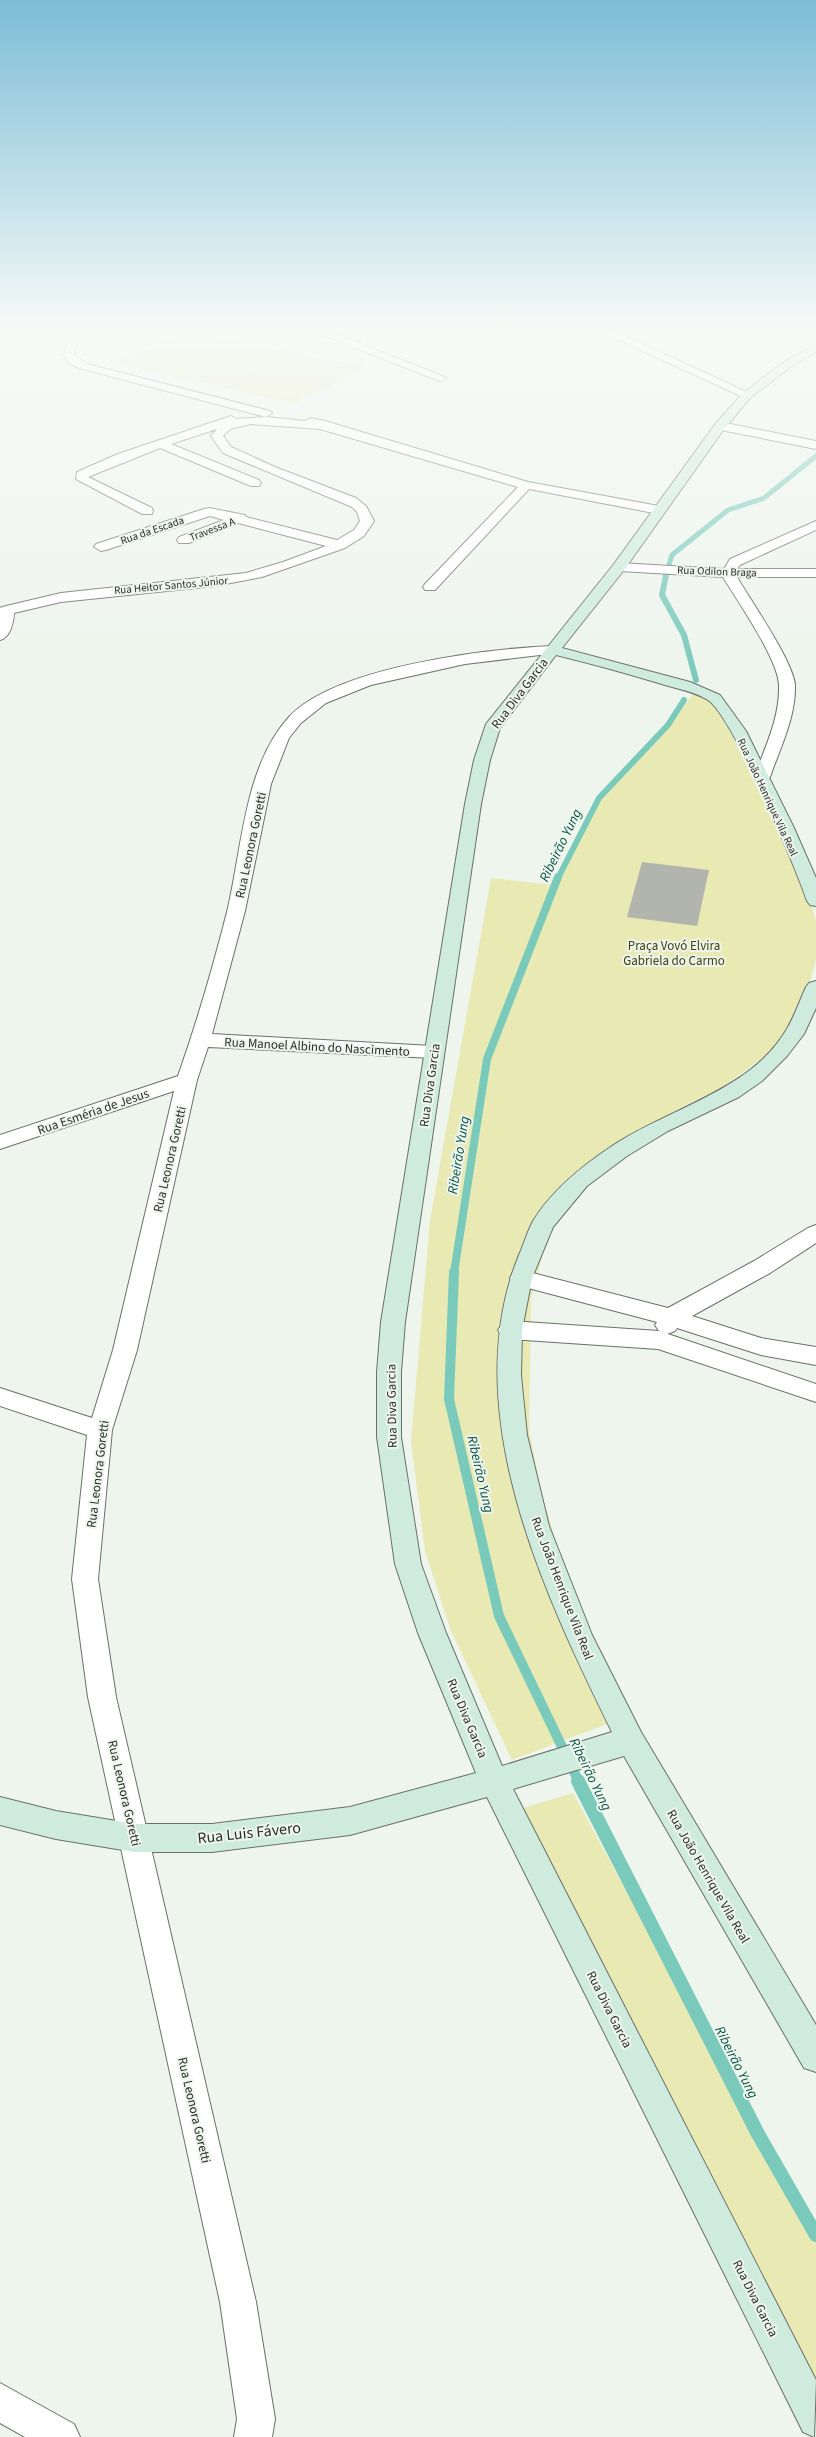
<svg xmlns="http://www.w3.org/2000/svg" width="816" height="2437" viewBox="0 0 816 2437" font-family="'Source Sans 3',sans-serif">
	<rect width="100%" height="100%" fill="#eef5ed"/>
	<g fill="#e9e9b4">
		<path d="M185 332 365 367 294 404 117 363Z"/>
		<path d="M695 692 712 704 722 715 809 896 816 921V960L808 990 788 1033 766 1055 722 1088 684 1106 629 1136 580 1179 549 1231 531 1300 529 1430 541 1491 579 1619 615 1721 512 1760 451 1631 425 1551 411 1442 430 1220 491 878 554 885 599 798 668 725Z"/>
		<path d="M573 1793 816 2242V2388L523 1808Z"/>
	</g>
	<g fill="none" stroke-linecap="round" stroke-linejoin="round">
		<path stroke="#7acabc" stroke-width="5" d="M667 571 672 555 728 510 764 498 816 456"/>
		<g stroke="#7acabc" stroke-width="6">
			<path d="M667 570 662 595 684 635 696 680"/>
			<path d="M558 878 599 798 668 725 684 700"/>
		</g>
		<path stroke="#7acabc" stroke-width="8" d="M454 1273 487 1059 558 877"/>
		<path stroke="#7acabc" stroke-width="10" d="M454 1272 449 1399 499 1616 579 1782"/>
		<path stroke="#7acabc" stroke-width="14" d="M578 1781 758 2134 816 2235"/>
	</g>
	<path fill="#b1b5ad" d="M642 862 709 870 697 926 627 917Z"/>
	<g fill="none" stroke-linecap="round" stroke-linejoin="round">
		<g stroke="#6a706a" stroke-width="2">
			<g id="street">
				<path d="M70 331H80L74 355 87 364 270 411 272 413 266 417 79 368 69 363 64 355Z"/>
				<path d="M312 331H328L447 378 441 381 437 380Z"/>
				<path d="M599 331H614L753 395 747 398 743 397Z"/>
				<path d="M231 416 236 419 266 417 305 421 310 418 325 421 528 482 659 506 665 510 659 514 529 489 435 590H425L423 587 425 584 518 487 320 429 251 424 230 429 223 436 231 447 275 467 356 498 366 506 374 521 364 536 345 548 262 577 215 586 61 602 14 613C14 622 10 638 0 640V608L2 607 61 593 246 573 283 562 326 546 238 523 189 543H179L177 540 179 537 224 520 210 516 106 550 101 551 94 547 96 544 204 509 209 508 245 515 246 517 337 540 354 530 360 521 357 512 352 507 223 453 211 436 217 429 171 444 259 480 261 483 259 486H251L160 448 88 477 152 508 153 511 152 514H142L76 479 77 472 118 454Z"/>
				<path d="M720 422 816 441V449L716 429 714 426Z"/>
				<path d="M816 521V530L740 565 737 569H816V577H737C751 601 793 661 795 685 796 717 780 748 770 777L768 780H756L754 777C765 748 780 717 779 686 779 660 738 602 723 577L619 571 612 567 619 563 724 569 730 559Z"/>
				<path d="M552 646 559 650 557 653 465 664 371 685 326 703 301 723 289 738 271 784 245 911 212 1034 433 1046 440 1048 443 1052 440 1056 433 1058 208 1047 197 1080 137 1350 112 1430 98 1579 116 1697 256 2302 275 2419 272 2437H234L237 2419 220 2302 88 1697 72 1579 87 1435 0 1406V1388L92 1418 113 1350 174 1091 0 1149V1135L178 1076C197 1022 213 967 227 912 242 850 244 766 289 717 335 667 486 649 552 646Z"/>
				<path d="M816 1225V1243L770 1273 692 1316 761 1338 816 1347V1365L761 1355 677 1328 675 1331 667 1334 659 1331 655 1325 657 1322 513 1284 510 1278 513 1272 521 1270 668 1308 754 1261 808 1228Z"/>
				<path d="M510 1321 659 1331 816 1384V1402L658 1349 510 1339 502 1336 498 1330 502 1324Z"/>
				<path d="M0 2383 74 2424 80 2437H25L0 2423Z"/>
			</g>
		</g>
		<g stroke="#6a706a" stroke-width="2">
			<path id="secondary" d="M816 344V352L792 366 751 397 724 429 624 570 562 648 690 682 720 695 746 731 794 828 816 878V906L810 905 807 901C795 866 733 717 708 700 695 692 679 689 665 685 629 674 593 664 556 655L500 728 490 760 481 804 405 1322 401 1372V1437L421 1564 446 1633 502 1766 612 1732C544 1594 456 1409 519 1255 524 1244 527 1232 533 1221 552 1190 582 1166 612 1146 667 1109 749 1091 785 1032 794 1018 799 1002 806 987L809 983 816 981V1008L804 1034 787 1056 762 1081 739 1097 668 1131 627 1156 587 1186 553 1227 532 1278 522 1330 521 1375 527 1435 549 1526 592 1635 641 1732 816 2025V2072L804 2068 624 1756 513 1789 816 2380 814 2437 803 2432 487 1797 350 1835 212 1852H135L56 1839 0 1825V1797L56 1811 135 1824H212L350 1807 476 1773 418 1633 395 1564 377 1437V1372L381 1322 465 804 474 760 486 724 614 564 716 423 743 393 784 362Z"/>
		</g>
		<use href="#street" fill="#fff" fill-rule="evenodd"/>
		<use href="#secondary" fill="#ceebde" fill-rule="evenodd"/>
	</g>
	<linearGradient id="sky" x2="0" y2="1"><stop stop-color="#7cbdd6"/><stop offset="0.49" stop-color="#f7faf7"/><stop offset="1" stop-color="#f7faf7" stop-opacity="0"/></linearGradient>
	<rect width="816" height="673" fill="url(#sky)"/>
	<g text-anchor="middle" stroke-width="4" stroke-linejoin="round" paint-order="stroke">
		<g font-size="11" fill="#2c2f2c" stroke="#eef5ed">
			<text transform="translate(212 529) rotate(-21)" y="4">Travessa A</text>
			<text transform="translate(152 530) rotate(-19)" y="4">Rua da Escada</text>
			<text transform="translate(717 571) rotate(2)" y="4">Rua Odilon Braga</text>
			<text transform="translate(171 585) rotate(-5)" y="4">Rua Heitor Santos Júnior</text>
			<text transform="translate(768 797) rotate(65)" y="4">Rua João Henrique Vila Real</text>
		</g>
		<g font-size="13" fill="#2c2f2c" stroke="#eef5ed">
			<text transform="translate(519 693) rotate(-53)" y="5">Rua Diva Garcia</text>
			<text transform="translate(250 845) rotate(-78)" y="5">Rua Leonora Goretti</text>
			<text transform="translate(317 1046) rotate(3)" y="5">Rua Manoel Albino do Nascimento</text>
			<text transform="translate(429 1085) rotate(-82)" y="5">Rua Diva Garcia</text>
			<text transform="translate(93 1111) rotate(-19)" y="5">Rua Esméria de Jesus</text>
			<text transform="translate(169 1159) rotate(-77)" y="5">Rua Leonora Goretti</text>
			<text transform="translate(391 1406) rotate(-91)" y="5">Rua Diva Garcia</text>
			<text transform="translate(97 1474) rotate(-83)" y="5">Rua Leonora Goretti</text>
			<text transform="translate(563 1588) rotate(69)" y="5">Rua João Henrique Vila Real</text>
			<text transform="translate(468 1718) rotate(67)" y="5">Rua Diva Garcia</text>
			<text transform="translate(125 1793) rotate(77)" y="5">Rua Leonora Goretti</text>
			<text transform="translate(709 1876) rotate(60)" y="5">Rua João Henrique Vila Real</text>
			<text transform="translate(610 2009) rotate(63)" y="5">Rua Diva Garcia</text>
			<text transform="translate(195 2110) rotate(77)" y="5">Rua Leonora Goretti</text>
			<text transform="translate(756 2298) rotate(63)" y="5">Rua Diva Garcia</text>
		</g>
		<g font-size="13" fill="#414010" stroke="#eef5ed">
			<text x="674" y="950">Praça Vovó Elvira<tspan x="674" dy="15">Gabriela do Carmo</tspan></text>
		</g>
		<g font-size="14" font-style="italic" fill="#065047" stroke="#eef5ed">
			<text transform="translate(560 845) rotate(-64)" y="5">Ribeirão Yung</text>
			<text transform="translate(458 1155) rotate(-81)" y="5">Ribeirão Yung</text>
			<text transform="translate(481 1474) rotate(77)" y="5">Ribeirão Yung</text>
			<text transform="translate(591 1774) rotate(64)" y="5">Ribeirão Yung</text>
			<text transform="translate(737 2062) rotate(63)" y="5">Ribeirão Yung</text>
		</g>
		<g font-size="16" fill="#2c2f2c" stroke="#eef5ed">
			<text transform="translate(249 1832) rotate(-6)" y="6">Rua Luis Fávero</text>
		</g>
	</g>
</svg>
